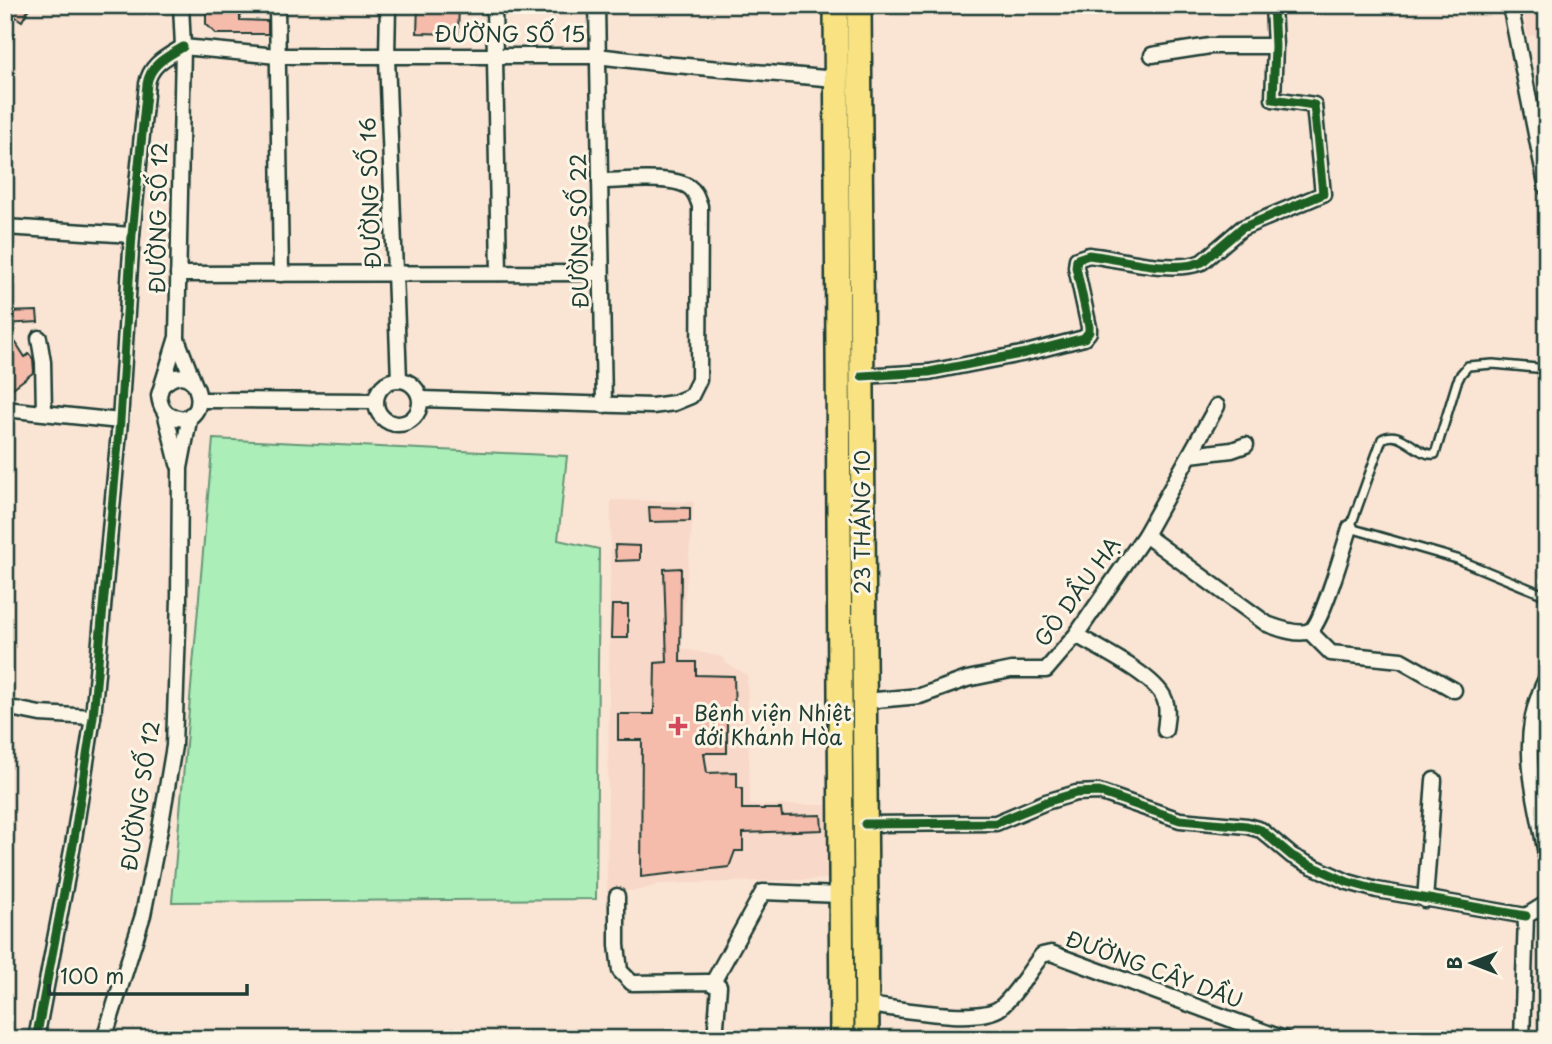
<svg xmlns="http://www.w3.org/2000/svg" width="1552" height="1044" viewBox="0 0 1552 1044" font-family="'Playpen Sans',sans-serif">
	<rect width="100%" height="100%" fill="#fae4d4"/>
	<filter id="ink" filterUnits="userSpaceOnUse"><feTurbulence type="fractalNoise" baseFrequency=".0143" numOctaves="2"/><feDisplacementMap in="SourceGraphic" scale="14" xChannelSelector="R" yChannelSelector="G"/><feConvolveMatrix kernelMatrix="1 2 1 2 8 2 1 2 1" color-interpolation-filters="sRGB"/></filter>
	<g filter="url(#ink)">
		<g fill="#f8d8c8">
			<path d="M1522 5H1547V33L1528 36Z"/>
			<path d="M611 500 694 502 680 648 722 657 726 663 747 675 750 805H830L827 879 659 884 641 890 607 893Z"/>
		</g>
		<path fill="#abeeb8" stroke="#659676" stroke-width="2" d="M213 439 567 456 558 540 599 549 596 899 172 902Z"/>
		<g fill="#f5bcac" stroke="#1f3d34" stroke-width="2">
			<path d="M16 5H31L22 21 11 14Z"/>
			<path d="M206 5H240V20L268 21V34H216L206 24Z"/>
			<path d="M418 5H459L458 34 417 33Z"/>
			<path d="M37 311 38 322 5 324V312Z"/>
			<path d="M16 343 25 357 29 354 33 359 34 372 5 394V350Z"/>
			<path d="M649 507 690 508V521L650 522Z"/>
			<path d="M615 545 640 546V560L616 561Z"/>
			<path d="M681 568 680 662H696V675L734 676 735 718H727V753H704L707 773 737 772V788H742V809H781L782 816 821 815 822 830 743 833V851H735L729 867 641 877 642 740H618V714H654L655 663 667 662 664 569Z"/>
			<path d="M612 605H628V638H611Z"/>
		</g>
		<g fill="none" stroke-linecap="round" stroke-linejoin="round">
			<g stroke="#1f3d34" stroke-width="12">
				<path id="service" d="M1547 369 1493 364 1468 366 1461 374 1457 382 1435 454C1417 457 1401 427 1382 439L1350 528 1457 559 1547 596"/>
			</g>
			<g stroke="#1f3d34" stroke-width="19">
				<g id="minor">
					<path d="M277 5 281 274"/>
					<path d="M388 5 387 57 399 380"/>
					<path d="M494 5 499 273"/>
					<path d="M597 5 604 405"/>
					<path d="M1510 5 1547 189"/>
					<path d="M183 47 277 56H597L664 64 836 79"/>
					<path d="M1152 55 1210 46H1275"/>
					<path d="M5 227 132 235"/>
					<path d="M178 274 601 273"/>
					<path d="M39 338 43 362 44 412"/>
					<path d="M177 339 194 383"/>
					<path d="M862 376 929 372 1026 353 1084 338 1089 332V327L1076 267 1077 259 1089 255C1121 259 1173 274 1202 262L1242 228 1323 194 1314 105 1273 99 1275 46 1273 5"/>
					<circle cx="398" cy="402" r="22"/>
					<path d="M162 386C200 349 215 430 174 417 163 414 160 405 159 395L177 337 183 47 181 5"/>
					<path d="M421 399 652 406 674 403 691 396 699 380 700 206C697 198 696 192 689 187 672 175 621 181 600 181"/>
					<path d="M200 400 376 401"/>
					<path d="M5 409 120 421"/>
					<path d="M165 412 178 464"/>
					<path d="M1190 455 1232 450 1246 445"/>
					<path d="M1145 535 1217 406"/>
					<path d="M1309 631 1331 653 1401 660 1454 690"/>
					<path d="M1076 635C1098 648 1154 675 1164 698 1169 708 1166 720 1165 730"/>
					<path d="M1547 677C1514 741 1537 795 1547 861"/>
					<path d="M865 701 920 696 967 679 1011 670H1046L1076 635 1145 535 1267 624C1278 628 1298 636 1310 631 1321 626 1345 544 1350 528"/>
					<path d="M5 707 40 714 93 717"/>
					<path d="M865 824 996 823 1046 802 1076 793 1099 792 1180 820 1247 826 1261 830 1292 856 1310 865 1348 882 1377 890 1526 916"/>
					<path d="M617 896V945L620 971 632 983 708 982 719 986 715 1039"/>
					<path d="M1425 900 1434 780"/>
					<path d="M712 984 763 892 841 895"/>
					<path d="M867 1005C896 1008 980 1025 1001 1007 1017 993 1029 971 1042 955L1051 953 1284 1039"/>
					<path d="M36 1039 73 845 93 717 120 421 132 235 147 84C150 64 167 57 183 47"/>
					<path d="M104 1039 143 915 160 829 174 746 179 599 180 468 190 415"/>
					<path d="M453 1039V1037"/>
					<path d="M1522 1039 1526 916 1547 903"/>
				</g>
			</g>
			<g stroke="#1f3d34" stroke-width="28">
				<g id="primary">
					<path d="M836 5 842 1039"/>
					<path d="M859 5 867 1039"/>
				</g>
			</g>
			<use href="#service" stroke="#fcf5e5" stroke-width="7"/>
			<use href="#minor" stroke="#fcf5e5" stroke-width="14"/>
			<use href="#primary" stroke="#f8e281" stroke-width="23"/>
			<g stroke="#fcf5e5" stroke-width="13">
				<g id="cycleway">
					<path d="M862 376 929 372 1026 353 1084 338 1089 332V327L1076 267 1077 259 1089 255C1121 259 1173 274 1202 262L1242 228 1323 194 1314 105 1273 99 1275 46 1273 5"/>
					<path d="M865 824 996 823 1046 802 1076 793 1099 792 1180 820 1247 826 1261 830 1292 856 1310 865 1348 882 1377 890 1526 916"/>
					<path d="M36 1039 73 845 93 717 120 421 132 235 147 84C150 64 167 57 183 47"/>
				</g>
			</g>
			<use href="#cycleway" stroke="#1b5e20" stroke-width="9"/>
		</g>
	</g>
	<path fill="#d1495b" stroke="#fcf5e5" stroke-width="2.5" d="M674.5 715.5h7v7h7v7h-7v7h-7v-7h-7v-7h7z"/>
	<g text-anchor="middle" stroke-width="6" stroke-linejoin="round" paint-order="stroke">
		<g font-size="21" fill="#1f3d34" stroke="#fcf5e5">
			<text x="510" y="42">ĐƯỜNG SỐ 15</text>
			<text transform="translate(371 193) rotate(-92)" y="7">ĐƯỜNG SỐ 16</text>
			<text transform="translate(159 218) rotate(-89)" y="7">ĐƯỜNG SỐ 12</text>
			<text transform="translate(580 231) rotate(-91)" y="7">ĐƯỜNG SỐ 22</text>
			<text transform="translate(863 522) rotate(-90)" y="7">23 THÁNG 10</text>
			<text transform="translate(1078 592) rotate(-54)" y="7">GÒ DẦU HẠ</text>
			<text transform="translate(141 796) rotate(-81)" y="7">ĐƯỜNG SỐ 12</text>
			<text transform="translate(1154 970) rotate(20)" y="7">ĐƯỜNG CÂY DẦU</text>
		</g>
		<g font-size="21" fill="#1f3d34" stroke="#fcf5e5" text-anchor="start">
			<text x="694" y="721">Bệnh viện Nhiệt<tspan x="694" dy="24">đới Khánh Hòa</tspan></text>
		</g>
	</g>
	<rect width="1552" height="1044" fill="none" stroke="#fcf5e5" stroke-width="28"/>
	<rect x="14" y="14" width="1524" height="1016" fill="none" stroke="#1f3d34" stroke-width="2.5" filter="url(#ink)"/>
	<g transform="translate(1472 963) rotate(270)" stroke="#fcf5e5" stroke-width="5" paint-order="stroke">
	<path d="M0-5L12 26L0 18L-12 26Z" fill="#1f3d34"/>
	<text y="-10" font-size="19" font-weight="bold" text-anchor="middle" fill="#1f3d34">B</text>
	</g>
	<path d="M49 984v10h198v-10" fill="none" stroke="#1f3d34" stroke-width="3.5"/>
	<text x="60" y="984" font-size="21" fill="#1f3d34" stroke="#fcf5e5" stroke-width="5" paint-order="stroke">100 m</text>
</svg>
